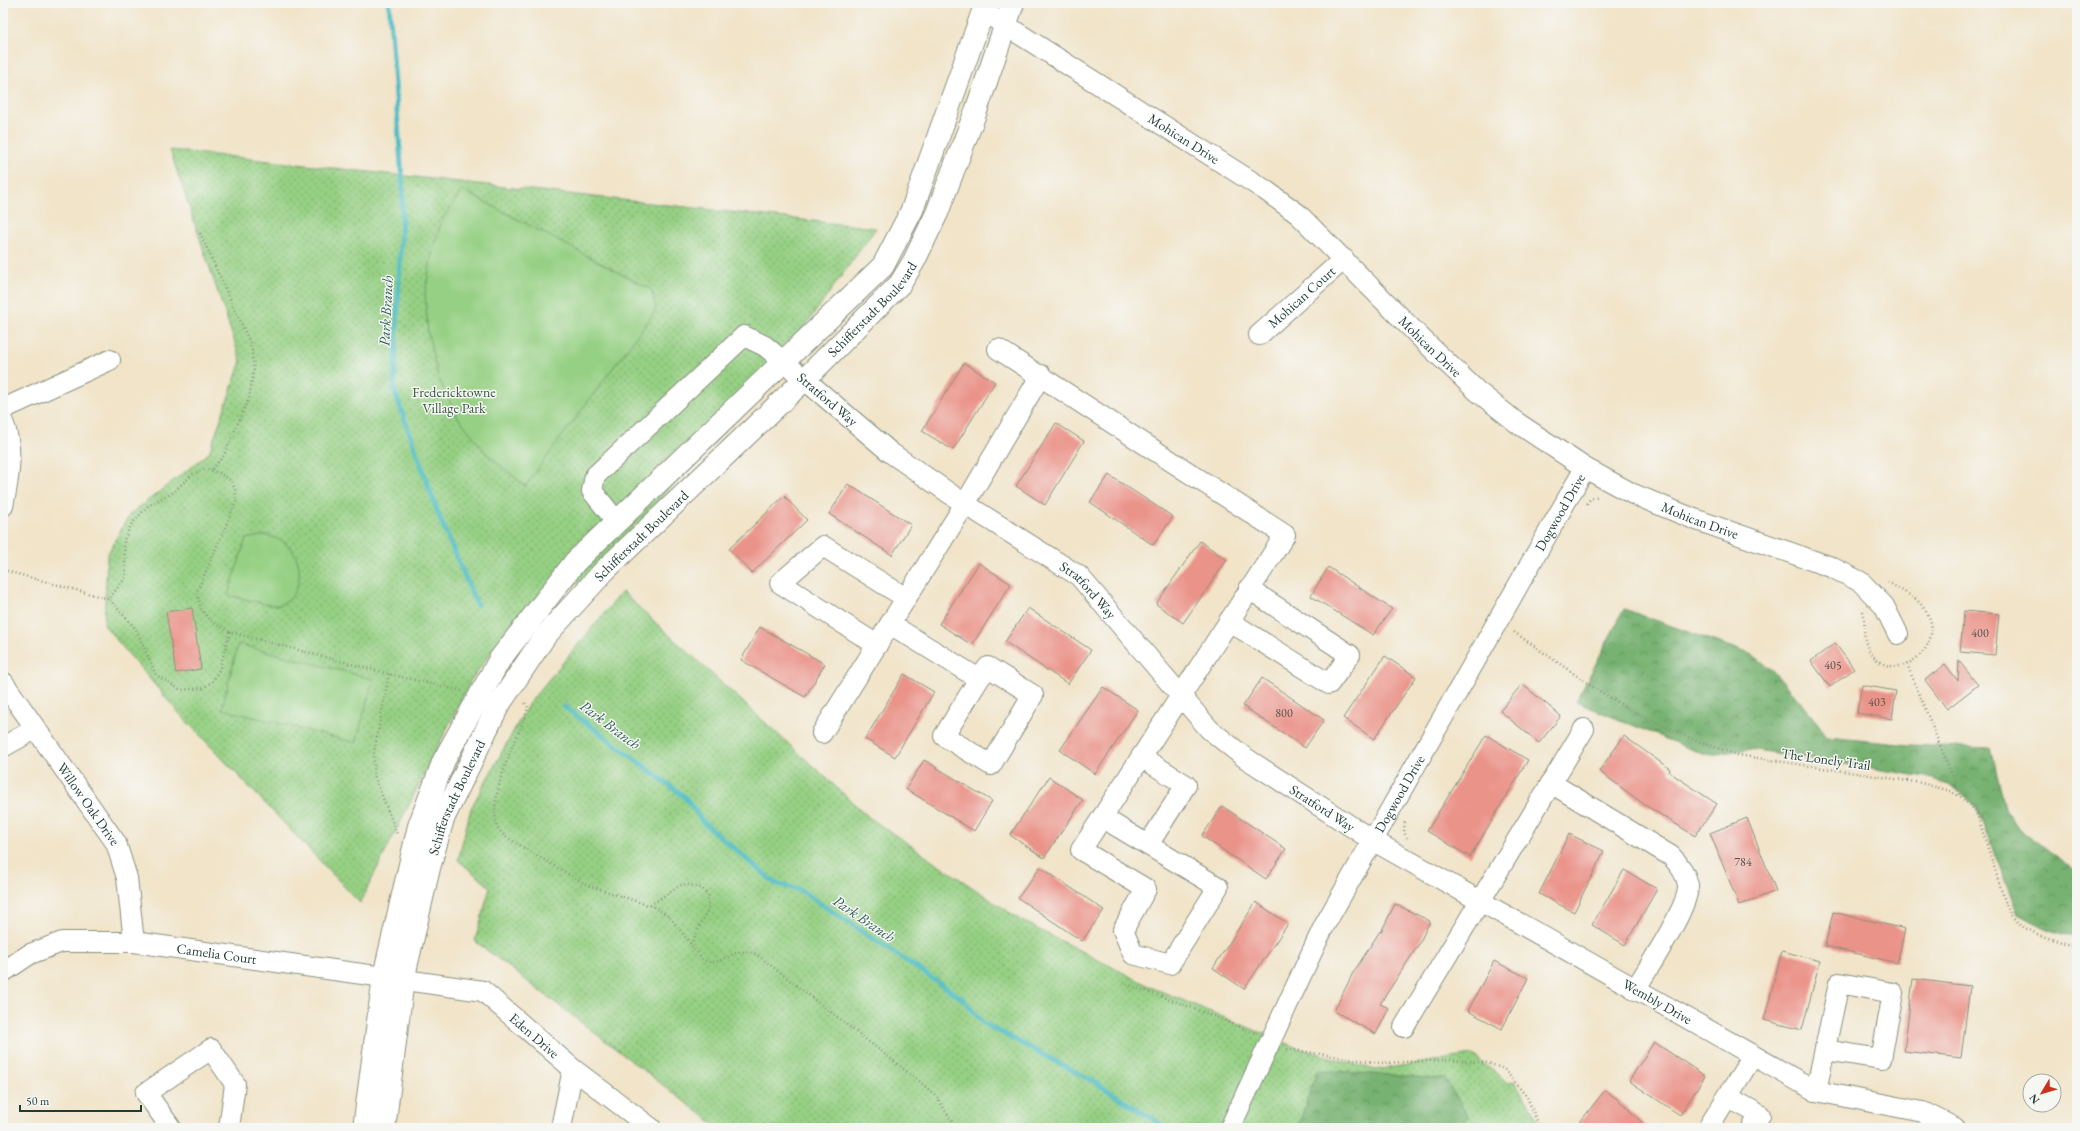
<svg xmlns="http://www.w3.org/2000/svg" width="2080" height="1131" viewBox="0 0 2080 1131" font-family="'EB Garamond',serif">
	<defs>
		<pattern id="grass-dots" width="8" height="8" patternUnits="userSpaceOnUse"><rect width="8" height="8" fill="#96d084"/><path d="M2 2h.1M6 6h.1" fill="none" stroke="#7aaa6d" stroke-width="1.8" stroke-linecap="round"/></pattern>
		<pattern id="forest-crowns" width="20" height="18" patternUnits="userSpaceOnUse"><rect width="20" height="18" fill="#78b272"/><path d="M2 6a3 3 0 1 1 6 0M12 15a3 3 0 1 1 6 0" fill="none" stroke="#62925e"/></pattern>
	</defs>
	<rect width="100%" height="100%" fill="#f6f6f2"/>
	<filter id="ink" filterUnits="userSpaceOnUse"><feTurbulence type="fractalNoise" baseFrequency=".025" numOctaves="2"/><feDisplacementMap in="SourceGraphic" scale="8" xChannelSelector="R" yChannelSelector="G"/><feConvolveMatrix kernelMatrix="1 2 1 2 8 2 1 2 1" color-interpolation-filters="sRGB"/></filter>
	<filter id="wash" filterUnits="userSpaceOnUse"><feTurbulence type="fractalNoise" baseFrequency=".012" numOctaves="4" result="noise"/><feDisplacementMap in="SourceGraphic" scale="16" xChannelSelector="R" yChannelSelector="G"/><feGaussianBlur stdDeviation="0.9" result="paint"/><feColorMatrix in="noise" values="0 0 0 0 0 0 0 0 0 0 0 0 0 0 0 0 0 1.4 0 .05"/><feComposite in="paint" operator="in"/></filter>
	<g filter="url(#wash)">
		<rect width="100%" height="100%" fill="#f1e4c9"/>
		<g fill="url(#grass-dots)" stroke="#5a865c">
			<path d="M170 150 876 228 743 412 582 581 512 624 471 680 360 903 177 711 104 625 107 555 129 515 209 453 241 361Z"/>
			<path d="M622 592 870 818 1022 921 1153 988 1298 1048 1375 1070 1473 1055 1507 1082 1514 1081 1543 1128H719L475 941 490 887 458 860 471 808 529 703Z"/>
		</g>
		<g fill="url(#forest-crowns)" stroke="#4c7853">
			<path d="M1624 609 1750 654 1772 670 1806 708 1827 737 1910 745 1991 748 2005 808 2020 830 2077 871V938L2048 930 2018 914 1976 806 1950 784 1926 777 1750 749 1710 755 1693 750 1576 702Z"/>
			<path d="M1317 1070 1445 1079 1468 1116 1459 1128H1298Z"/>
		</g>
		<g fill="#96d084" stroke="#5a865c">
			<path d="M462 190 652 290 656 310 525 486 486 453 457 416 438 377 428 333 425 294 432 253 442 220Z"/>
			<path d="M266 535C277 538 287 542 294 553 304 570 300 599 279 605 273 607 237 597 228 595L246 539Z"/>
			<path d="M238 644 373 679 356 743 222 709Z"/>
		</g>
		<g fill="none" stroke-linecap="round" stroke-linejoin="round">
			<g stroke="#4fbdc6" stroke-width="5">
				<path d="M389 3 403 192 394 390 441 521 477 605"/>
				<path d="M565 707 685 797 703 822 775 883 800 890 963 999 983 1023 1093 1081 1167 1128"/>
			</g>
		</g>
		<g id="blocks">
			<g fill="#ea9389">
				<path d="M964 363 995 382 953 450 922 431Z"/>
				<path d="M1056 423 1084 441 1045 505 1016 486Z"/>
				<path d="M1109 475 1173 517 1153 545 1090 502Z"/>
				<path d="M848 484 911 525 892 555 829 514Z"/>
				<path d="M784 496 807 520 752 573 729 549Z"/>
				<path d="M1200 541 1227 560 1183 623 1156 604Z"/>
				<path d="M979 563 1011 584 972 645 939 624Z"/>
				<path d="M1328 567 1392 609 1373 635 1311 596Z"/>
				<path d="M192 608 201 669 176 673 166 612Z"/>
				<path d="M1028 608 1091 650 1068 684 1005 642Z"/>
				<path d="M1964 611 1999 614 1995 655 1960 652Z"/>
				<path d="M760 627 825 664 805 697 741 660Z"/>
				<path d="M1835 643 1854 669 1830 687 1811 661Z"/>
				<path d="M1385 656 1416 677 1374 739 1343 718Z"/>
				<path d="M1959 661 1978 685 1947 709 1925 680 1945 664 1958 681Z"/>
				<path d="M904 674 934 692 895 757 865 739Z"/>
				<path d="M1262 678 1324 720 1305 748 1243 706Z"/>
				<path d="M1522 684 1561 716 1539 743 1500 711Z"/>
				<path d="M1862 685 1896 691 1892 719 1857 713Z"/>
				<path d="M1103 687 1138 710 1095 774 1060 750Z"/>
				<path d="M1486 735 1528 760 1470 857 1427 831Z"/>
				<path d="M1624 736 1670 769 1669 772 1717 804 1695 836 1645 805 1599 771Z"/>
				<path d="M924 760 992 801 974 831 906 789Z"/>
				<path d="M1049 777 1083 800 1044 858 1010 835Z"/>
				<path d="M1222 806 1286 849 1266 879 1202 836Z"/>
				<path d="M1747 818 1776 891 1739 905 1710 833Z"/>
				<path d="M1569 834 1604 851 1574 912 1539 894Z"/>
				<path d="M1040 867 1104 910 1082 941 1018 898Z"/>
				<path d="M1624 870 1657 889 1625 945 1592 925Z"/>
				<path d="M1256 902 1288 924 1244 989 1213 968Z"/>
				<path d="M1395 904 1430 921 1419 944 1380 1004 1389 1008 1376 1034 1334 1011 1353 973 1380 931 1381 932Z"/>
				<path d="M1833 912 1905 929 1897 963 1825 946Z"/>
				<path d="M1782 951 1820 961 1802 1030 1764 1020Z"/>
				<path d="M1494 961 1528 978 1502 1029 1468 1011Z"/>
				<path d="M1913 979 1970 986 1961 1058 1904 1051Z"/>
				<path d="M1654 1042 1705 1076 1680 1115 1629 1081Z"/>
				<path d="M1605 1090 1630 1109 1629 1110 1648 1128H1588L1580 1122Z"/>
			</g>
		</g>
	</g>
	<g filter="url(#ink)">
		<use href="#blocks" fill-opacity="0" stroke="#88907e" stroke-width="1"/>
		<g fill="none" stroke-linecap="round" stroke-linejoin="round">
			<g stroke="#88907e" stroke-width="22">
				<g id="minor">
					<path id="s1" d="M983 11 1265 190 1298 214 1423 340 1477 391 1516 422 1585 468 1633 494 1694 519 1831 567 1861 582 1884 606 1898 634"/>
					<path id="s2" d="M1259 335 1344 259"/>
					<path d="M998 349 1285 535 1081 850 1146 889 1123 930 1133 954 1170 964 1218 887 1103 818"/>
					<path d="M3 409 110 360"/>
					<path d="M3 422C14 448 9 479 3 506"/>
					<path id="s3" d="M617 522 592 491 595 476 744 336 765 346 891 453 965 504 1079 576 1209 729 1244 757 1372 840 1816 1091 1923 1112 1955 1128"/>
					<path d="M1229 621 1329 684 1350 655 1249 589"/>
					<path d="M890 624 979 679 988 667 1033 695 991 765 944 736 979 679"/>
					<path d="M877 645 780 583 823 546 906 598"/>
					<path id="s4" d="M3 682 116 843 127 878 134 942"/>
					<path d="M822 733 965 504 1041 375"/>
					<path d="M3 747 35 729"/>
					<path d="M1141 757 1186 785 1148 845"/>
					<path d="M1551 783 1671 856C1679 864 1686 873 1688 885 1690 906 1647 969 1635 990"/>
					<path id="s5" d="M3 972 30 954 62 942H134L483 991 573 1069 651 1128"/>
					<path d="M1404 1027 1584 729"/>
					<path d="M1816 1091 1839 983 1893 993 1881 1059 1825 1050"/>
					<path d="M1728 1097 1760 1115 1752 1128"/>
					<path d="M171 1128 146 1093 211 1049 235 1084 229 1128"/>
					<path d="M561 1128 573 1069"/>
					<path id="s6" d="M1230 1128 1324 926 1585 468"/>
					<path d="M1708 1128 1752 1057"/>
				</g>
			</g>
			<g stroke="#88907e" stroke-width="24">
				<g id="major">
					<path d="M364 1128 384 976 419 826 444 760 500 659 575 562 883 266 912 210 986 3"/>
					<path id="s7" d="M384 1128 403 980 429 868 443 819 498 706 545 636 605 570 805 379 900 284 914 261 937 213 976 111 1013 3"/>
				</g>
			</g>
			<g stroke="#88907e" stroke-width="2.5" stroke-dasharray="1 3" stroke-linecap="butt">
				<path d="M200 233 251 345 254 369 249 398 224 455 211 471"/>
				<path d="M1587 504 1590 499 1599 496"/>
				<path d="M3 570 109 599"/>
				<path d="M1863 611C1867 627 1860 635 1870 652 1896 691 1953 642 1923 607 1915 596 1900 590 1888 582"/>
				<path d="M230 632 219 670 213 681 203 688 181 690 156 675 136 629 109 599 126 577 124 540 131 525 148 506 172 493 193 474 205 469 219 473 231 481 236 491V502L197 592 201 609 212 622 230 632 389 674 462 691"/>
				<path d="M1514 632 1593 687 1629 709 1694 740 1738 755 1921 783 1950 791 1961 797 1976 811 2006 904 2011 916 2018 924 2039 935 2077 947"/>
				<path d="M1907 664 1961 797"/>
				<path d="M389 674 374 752V775L397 834"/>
				<path d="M525 703 528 707 526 715C515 742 486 799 498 828 500 831 503 835 506 837L587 885 654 907 669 916 703 960C706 961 710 963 713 962 729 961 733 946 756 954L919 1081 936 1096 956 1128"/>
				<path d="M1405 822 1404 832 1407 838"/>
				<path d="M650 905 683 884 702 888 708 896V910L691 944"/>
				<path d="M1123 983 1185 1005 1255 1033"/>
				<path d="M1287 1049 1380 1063 1450 1060 1488 1063 1504 1069 1527 1097 1540 1128"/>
			</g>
			<use href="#minor" stroke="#fff" stroke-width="20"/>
			<use href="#major" stroke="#fff" stroke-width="22"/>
		</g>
	</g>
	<g text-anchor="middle" stroke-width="3" stroke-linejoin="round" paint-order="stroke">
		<g font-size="12" fill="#525249">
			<text x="1980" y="637">400</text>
			<text x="1833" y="669">405</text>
			<text x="1877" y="706">403</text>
			<text x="1284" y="717">800</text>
			<text x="1743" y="866">784</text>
		</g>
		<g font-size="14" fill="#1f3d34" stroke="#f6f6f2">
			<text dy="5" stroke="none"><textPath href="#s1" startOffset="238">Mohican Drive</textPath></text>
			<text dy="5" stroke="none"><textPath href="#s2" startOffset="57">Mohican Court</textPath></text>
			<text dy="5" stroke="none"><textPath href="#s7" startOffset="988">Schifferstadt Boulevard</textPath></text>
			<text dy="5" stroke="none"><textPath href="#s1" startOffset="562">Mohican Drive</textPath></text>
			<text dy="5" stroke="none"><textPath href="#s3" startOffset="365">Stratford Way</textPath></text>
			<text dy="5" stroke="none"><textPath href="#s6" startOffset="699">Dogwood Drive</textPath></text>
			<text dy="5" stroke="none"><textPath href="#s1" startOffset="886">Mohican Drive</textPath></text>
			<text dy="5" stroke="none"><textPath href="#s7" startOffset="664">Schifferstadt Boulevard</textPath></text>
			<text dy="5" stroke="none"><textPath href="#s3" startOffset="689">Stratford Way</textPath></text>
			<text transform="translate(1826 759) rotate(8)" y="5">The Lonely Trail</text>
			<text dy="5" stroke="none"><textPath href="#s6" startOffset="375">Dogwood Drive</textPath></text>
			<text dy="5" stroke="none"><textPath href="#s7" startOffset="340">Schifferstadt Boulevard</textPath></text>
			<text dy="5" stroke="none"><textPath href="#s4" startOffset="149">Willow Oak Drive</textPath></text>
			<text dy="5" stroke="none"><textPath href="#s3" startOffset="1012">Stratford Way</textPath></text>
			<text dy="5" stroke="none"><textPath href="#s5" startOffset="222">Camelia Court</textPath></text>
			<text dy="5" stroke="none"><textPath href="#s3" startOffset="1399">Wembly Drive</textPath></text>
			<text dy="5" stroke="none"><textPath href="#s5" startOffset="559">Eden Drive</textPath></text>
		</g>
		<g font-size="14" fill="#375a44" stroke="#f6f6f2">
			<text x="454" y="397">Fredericktowne<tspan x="454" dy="16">Village Park</tspan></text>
		</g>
		<g font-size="15" font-style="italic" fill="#2b5d58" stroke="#f6f6f2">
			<text transform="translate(386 311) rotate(-87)" y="5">Park Branch</text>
			<text transform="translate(610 725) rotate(37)" y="5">Park Branch</text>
			<text transform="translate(864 919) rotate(34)" y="5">Park Branch</text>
		</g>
	</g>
	<rect width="2080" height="1131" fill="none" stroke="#f6f6f2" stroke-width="16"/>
	<g transform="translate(2042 1093) rotate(232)"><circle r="19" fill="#f6f6f2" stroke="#a0aca6"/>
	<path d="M0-3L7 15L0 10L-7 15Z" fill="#c8321e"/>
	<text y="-6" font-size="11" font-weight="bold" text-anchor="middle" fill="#1f3d34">N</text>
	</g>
	<path d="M20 1105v6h121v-6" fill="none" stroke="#1f3d34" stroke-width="2"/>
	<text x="26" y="1105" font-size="12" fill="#1f3d34" stroke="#f6f6f2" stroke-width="3" paint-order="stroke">50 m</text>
</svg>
